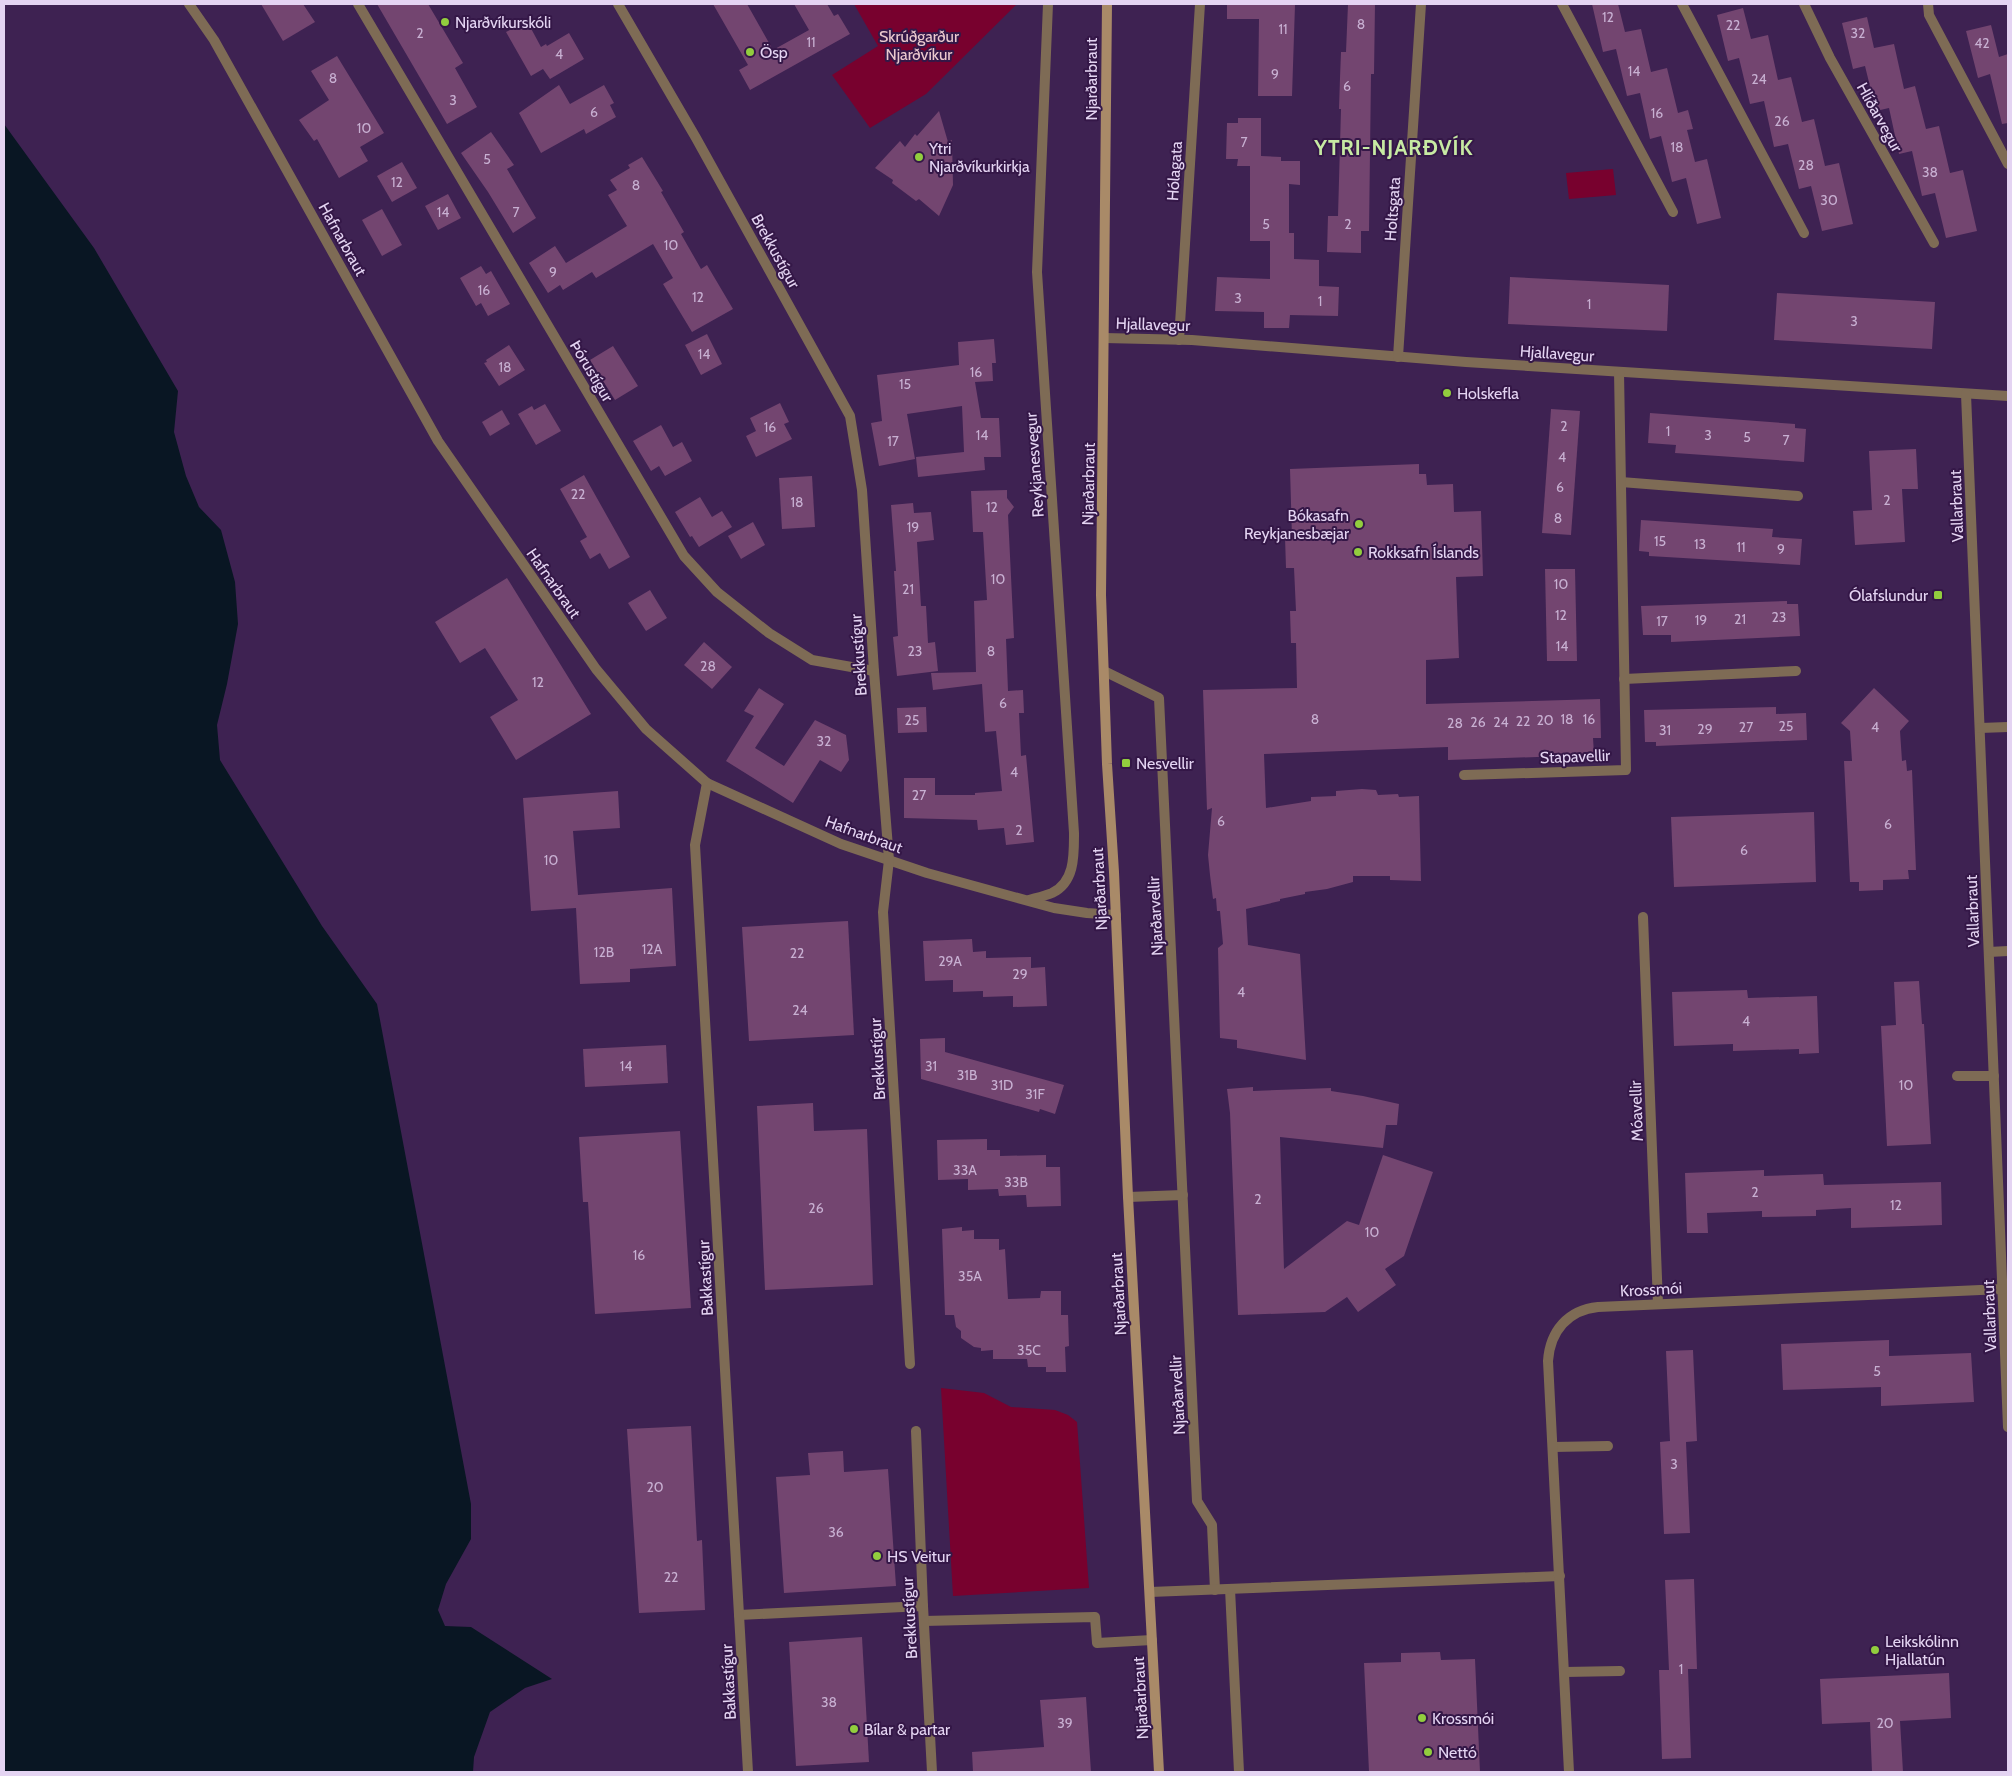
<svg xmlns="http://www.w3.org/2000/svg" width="2012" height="1776" viewBox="0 0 2012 1776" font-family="Cabin,sans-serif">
	<rect width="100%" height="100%" fill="#3e2252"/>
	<g fill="#78012e">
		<path d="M854 4H1017L926 94 870 128 832 75 878 46Z"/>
		<path d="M1613 169 1616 195 1569 199 1566 173Z"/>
		<path d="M941 1388 984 1393 1011 1407 1055 1410 1068 1415 1077 1422 1089 1588 953 1596Z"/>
	</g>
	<path fill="#091623" d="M4 124 94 248 178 391 174 432 186 476 199 507 221 530 235 582 238 624 227 684 217 725 220 760 322 926 377 1004 471 1504V1539L446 1584 438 1610 445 1626 471 1627 552 1679 525 1688 490 1712 474 1757 473 1772H4Z"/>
	<g fill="#734570">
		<path d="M261 4H303L315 22 283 41Z"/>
		<path d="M377 4H428L463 63 455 68 477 107 447 124Z"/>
		<path d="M713 4H747L773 50 809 30 794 4H827L834 16 838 14 850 34 750 90 739 70 748 65Z"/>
		<path d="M1227 4 1295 5 1292 96H1258L1259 19H1227Z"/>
		<path d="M1348 4H1375L1374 74H1371L1369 231H1361V253L1327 252 1328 216H1338L1341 109H1339L1340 78 1341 52H1346Z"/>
		<path d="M1592 4H1618L1625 32 1641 29 1651 72 1667 68 1678 113 1688 110 1693 129 1687 130 1695 162 1707 159 1721 218 1697 224 1686 178 1672 182 1661 136 1650 139 1640 93 1627 96 1616 49 1603 52Z"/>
		<path d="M1743 8 1751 39 1768 35 1778 80 1791 77 1802 122 1814 119 1825 166 1839 163 1853 224 1822 231 1811 186 1799 189 1788 144 1774 147 1764 101 1750 104 1739 58 1728 61 1717 15Z"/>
		<path d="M1867 17 1874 48 1894 44 1904 89 1915 86 1926 129 1939 126 1950 173 1963 170 1977 231 1946 238 1935 193 1922 196 1912 151 1899 154 1889 108 1876 111 1865 66 1853 69 1842 23Z"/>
		<path d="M527 21 541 47 546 44 547 46 569 33 584 59 550 79 543 69 531 76 506 32Z"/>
		<path d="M1991 25 1999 57 2008 54V123L2002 124 1990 74 1978 78 1966 31Z"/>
		<path d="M337 56 384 133 360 147 368 161 339 178 317 139 314 141 299 120 329 100 311 71Z"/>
		<path d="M559 85 570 104 604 85 614 103 610 105 616 117 586 134 584 129 541 153 519 113Z"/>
		<path d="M939 111 948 142 952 140 953 185 939 216 919 199 916 201 892 183 893 180 875 168 900 141 905 147 915 134 917 136Z"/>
		<path d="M1238 118H1261V156L1281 157V161H1300V185L1289 184V233H1294V259L1319 260V286L1339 287 1338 316 1290 315 1289 328H1264V312L1215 311 1217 277 1270 279V241H1250V166H1237L1238 159H1226L1227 123H1238Z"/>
		<path d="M491 132 514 165 507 169 536 218 513 233 488 192 461 153Z"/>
		<path d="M642 157 663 191 661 192 684 232 681 234 701 269 707 265 733 309 692 332 663 284 673 278 653 244 596 278 592 272 563 290 560 285 548 293 529 263 555 246 566 263 627 226 608 195 617 190 610 180 630 168 628 165Z"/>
		<path d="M402 162 417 188 392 202 377 176Z"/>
		<path d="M448 194 461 218 438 230 425 206Z"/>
		<path d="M382 209 402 245 382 256 362 220Z"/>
		<path d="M481 266 486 274 491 271 510 304 488 316 481 303 476 306 460 278Z"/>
		<path d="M1510 277 1669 285 1667 331 1508 324Z"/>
		<path d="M1777 293 1935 302 1932 349 1774 340Z"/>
		<path d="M707 334 722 364 701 375 685 345Z"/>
		<path d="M994 339 996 363H992L993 381 975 382 981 418H999L1001 457H984L985 470 918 477 916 457 964 452 962 406 907 414 915 459 879 466 871 423 882 421 877 375 959 365 958 342Z"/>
		<path d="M509 345 525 370 499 386 484 363 487 362 486 360Z"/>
		<path d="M613 346 638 386 615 400 590 360Z"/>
		<path d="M780 403 789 422 784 424 792 439 756 457 746 436 756 431 750 418Z"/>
		<path d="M545 404 561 431 536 445 518 414 532 406 534 410Z"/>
		<path d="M1551 409 1580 411 1571 535 1542 533Z"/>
		<path d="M502 410 510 424 490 436 482 422Z"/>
		<path d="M1650 413 1795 424V428L1806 429 1804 462 1675 453 1676 445 1648 443Z"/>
		<path d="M661 425 673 447 682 442 692 461 665 476 659 466 651 471 633 441Z"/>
		<path d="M1916 449 1918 489H1902L1905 542 1855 545 1853 511 1872 510 1869 451Z"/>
		<path d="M1419 464V474H1426L1427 485 1453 484 1454 512 1481 511 1483 576 1456 577 1459 658 1426 660V704L1600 699 1601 738H1593L1594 754 1537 757 1448 760V747L1264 754 1266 808 1311 801V797L1336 796V791L1362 789 1376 790 1378 795 1398 794 1399 797 1419 796 1421 881 1390 880V876H1353V882L1327 889 1305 892V894L1280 899V901L1246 909 1248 945 1300 954 1306 1060 1237 1048V1040L1220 1038 1218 948 1223 944 1220 911H1217L1216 898 1213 899 1210 875 1208 855 1212 808 1207 810 1203 690 1297 688 1296 643H1291L1290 611H1296L1294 568H1286L1285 537H1292L1290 469Z"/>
		<path d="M584 475 630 557 609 569 600 553 590 559 580 541 587 537 560 489Z"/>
		<path d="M812 476 815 527 782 529 779 478Z"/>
		<path d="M1007 490V498L1014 507 1008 515 1014 638 1006 639 1008 691 1023 690 1024 713H1019L1021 756 1026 755 1034 842 1006 845 1004 828 978 830 977 820 904 818V778H935V795H975V793L1002 791 996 731 985 732 982 684 933 690 931 673 976 672 974 601 987 600 983 532H973L971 491Z"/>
		<path d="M700 497 712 517 722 511 732 527 699 547 692 536 690 537 675 512Z"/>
		<path d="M913 503 914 513 931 512 934 540 917 542 921 606H926L928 643 935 642 938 671 897 676 893 637 898 636 894 571H896L891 505Z"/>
		<path d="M1641 520 1773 529 1772 537 1802 539 1800 565 1649 556V552L1639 551Z"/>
		<path d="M753 522 765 545 741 559 728 536Z"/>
		<path d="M1545 569H1575L1577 661H1547Z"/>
		<path d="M507 578 591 714 516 760 490 717 518 700 485 648 460 663 435 622Z"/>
		<path d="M650 590 667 618 646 631 628 603Z"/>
		<path d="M1787 601V604H1798L1800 636 1671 642V635H1643L1641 606Z"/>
		<path d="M704 642 732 667 712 689 684 665Z"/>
		<path d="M759 688 784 704 755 748 784 766 815 720 846 735 849 760 841 772 820 760 793 803 726 761 754 716 744 711Z"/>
		<path d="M1874 688 1909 721 1900 731 1902 761 1906 760 1907 771 1912 770 1916 870H1908L1909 879 1883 880V890L1859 891V882H1850L1844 761H1852L1850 731 1841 723Z"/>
		<path d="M926 707 927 732 898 733 897 708Z"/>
		<path d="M1776 707V714L1806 713 1807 740 1656 746V742H1645L1644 710Z"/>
		<path d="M618 791 620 828 573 831 578 895 672 888 676 966 630 969V982L580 984 576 908 531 911 523 798Z"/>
		<path d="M1814 812 1816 882 1674 887 1671 817Z"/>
		<path d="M848 921 854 1035 749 1041 742 927Z"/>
		<path d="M972 939 973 952 986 951V958L1031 957V968L1045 967 1047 1006 1013 1007V996L983 997V991L953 992V980L925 981 923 941Z"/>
		<path d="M1919 981 1922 1024H1924L1931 1144 1887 1146 1881 1026 1896 1025 1894 982Z"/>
		<path d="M1747 990 1748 998 1817 996 1819 1053 1799 1054V1049L1733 1051V1044L1674 1046 1672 992Z"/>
		<path d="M945 1038V1052L1064 1085 1055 1114 1040 1109 1039 1112 921 1079 920 1039Z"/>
		<path d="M666 1045 668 1083 585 1087 583 1049Z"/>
		<path d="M1253 1087V1091L1331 1088V1091L1363 1096 1399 1104 1397 1125H1386L1383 1148 1280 1137 1284 1269 1347 1221 1359 1225 1383 1155 1433 1172 1404 1256 1385 1269 1396 1285 1358 1312 1347 1297 1325 1312 1238 1315 1230 1113 1227 1089Z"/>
		<path d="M813 1103 814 1131 867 1129 873 1285 765 1290 757 1106Z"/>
		<path d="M680 1131 691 1308 595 1314 588 1202H583L579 1137Z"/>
		<path d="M987 1139V1150H1000V1156L1046 1155V1167H1060L1061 1206 1027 1207 1026 1195 999 1196 998 1189 968 1190V1179L938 1180 937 1140Z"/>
		<path d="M1764 1170V1176L1823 1174 1824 1185 1941 1182 1942 1225 1851 1228V1208L1816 1210V1216L1762 1217V1211L1707 1213 1708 1233H1687L1685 1173Z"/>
		<path d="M962 1227V1231L974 1230V1239H999V1250L1005 1249 1008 1299 1040 1298 1041 1291H1061V1315H1068L1069 1346 1065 1347 1066 1372H1046V1367H1028L1027 1359H993V1350L981 1351V1348L974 1347 961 1338V1331L956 1327 954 1315H945L942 1229Z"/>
		<path d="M1889 1340V1356L1971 1353 1974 1402 1881 1406V1387L1783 1390 1781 1344Z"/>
		<path d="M1693 1350 1697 1441 1686 1442 1690 1533 1664 1534 1660 1442 1670 1441 1666 1351Z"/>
		<path d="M691 1426 697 1541 702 1540 705 1610 639 1613 627 1429Z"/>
		<path d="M843 1451 844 1472 888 1469 896 1586 784 1593 776 1477 810 1475 808 1453Z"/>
		<path d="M1694 1579 1697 1669H1688L1691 1758 1662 1759 1659 1670H1669L1665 1580Z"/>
		<path d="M862 1637 869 1762 796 1766 789 1642Z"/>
		<path d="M1440 1652 1441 1660 1475 1659 1480 1772H1369L1364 1663 1401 1662V1653Z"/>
		<path d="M1949 1673 1951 1718 1900 1721 1903 1772H1872L1870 1722 1822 1724 1820 1679Z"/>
		<path d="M1086 1697 1091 1772H973L972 1752 1044 1747 1040 1700Z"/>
	</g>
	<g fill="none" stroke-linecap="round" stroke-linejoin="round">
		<g stroke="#7e6b55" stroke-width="10">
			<path d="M1957 1076H1994"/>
			<path d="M1553 1447 1608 1446"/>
			<path d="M1230 1589 1239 1772"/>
			<path d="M739 1615 923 1606"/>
			<path d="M924 1621 1095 1617 1097 1643 1152 1640"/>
			<path d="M1565 1672 1620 1671"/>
		</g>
		<g stroke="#7e6b55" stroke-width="10">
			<path d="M189 4 214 40 438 441 596 669 646 729 707 783 841 844 927 873 1054 908 1087 913 1116 915"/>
			<path d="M358 4 684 556 717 592 769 633 812 660 874 671"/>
			<path d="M618 4 696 138 850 416 862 490 874 671 889 860 883 912 910 1364"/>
			<path d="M1562 4 1673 212"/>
			<path d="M1682 4 1804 233"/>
			<path d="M1804 4 1830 58 1934 243"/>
			<path d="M1928 4 1929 15 2008 164"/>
			<path d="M1104 338 1192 340 1466 362 2008 396"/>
			<path d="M1179 340 1200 4"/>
			<path d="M1398 357 1421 4"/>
			<path d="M1966 394 2008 1427"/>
			<path d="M1621 482 1798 496"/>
			<path d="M1104 671 1159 698 1197 1501 1212 1525 1215 1590"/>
			<path d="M1624 679 1796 671"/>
			<path d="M1980 728 2008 727"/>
			<path d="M1464 775 1626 770 1619 372"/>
			<path d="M707 783 695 845 748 1772"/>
			<path d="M1029 900C1036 898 1045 896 1052 893 1075 882 1074 855 1074 833L1037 272 1048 4"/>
			<path d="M1643 917 1658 1304"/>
			<path d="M1989 952 2008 951"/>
			<path d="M1128 1197 1183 1195"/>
			<path d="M916 1431 923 1606 932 1772"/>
			<path d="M1150 1592 1560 1576"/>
			<path d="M1569 1772 1548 1361C1550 1331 1568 1310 1598 1307L2003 1289"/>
		</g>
		<path stroke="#a98a68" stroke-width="10" d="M1107 4 1101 595 1107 764 1114 872 1128 1197 1159 1772"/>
	</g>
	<g fill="#92cd3e" stroke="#341747" stroke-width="2">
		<circle cx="445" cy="22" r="5"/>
		<circle cx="750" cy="52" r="5"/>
		<circle cx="919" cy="157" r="5"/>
		<circle cx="1447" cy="393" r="5"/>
		<circle cx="1359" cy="524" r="5"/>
		<circle cx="1358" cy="552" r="5"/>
		<rect x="1933" y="590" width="10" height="10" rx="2.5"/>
		<rect x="1121" y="758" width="10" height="10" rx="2.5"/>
		<circle cx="877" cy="1556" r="5"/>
		<circle cx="1875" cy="1650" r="5"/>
		<circle cx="1422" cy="1718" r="5"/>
		<circle cx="854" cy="1729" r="5"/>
		<circle cx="1428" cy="1752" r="5"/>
	</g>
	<g text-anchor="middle" stroke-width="4" stroke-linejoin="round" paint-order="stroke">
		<g font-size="14" fill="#c8b0d2">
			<text x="1608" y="22">12</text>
			<text x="1361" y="29">8</text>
			<text x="1733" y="30">22</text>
			<text x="1283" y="34">11</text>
			<text x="420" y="38">2</text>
			<text x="1858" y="38">32</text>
			<text x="811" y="47">11</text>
			<text x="1982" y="48">42</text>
			<text x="559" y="59">4</text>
			<text x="1634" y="76">14</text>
			<text x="1275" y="79">9</text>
			<text x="333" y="83">8</text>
			<text x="1759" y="84">24</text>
			<text x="1347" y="91">6</text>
			<text x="453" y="105">3</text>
			<text x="594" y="117">6</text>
			<text x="1657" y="118">16</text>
			<text x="1782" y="126">26</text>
			<text x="364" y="133">10</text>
			<text x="1244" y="147">7</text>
			<text x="1677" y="152">18</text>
			<text x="487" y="164">5</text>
			<text x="1806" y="170">28</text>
			<text x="1930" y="177">38</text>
			<text x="397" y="187">12</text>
			<text x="636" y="190">8</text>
			<text x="1829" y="205">30</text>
			<text x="443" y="217">14</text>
			<text x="516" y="217">7</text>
			<text x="1266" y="229">5</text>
			<text x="1348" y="229">2</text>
			<text x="671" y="250">10</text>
			<text x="553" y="277">9</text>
			<text x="484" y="295">16</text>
			<text x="698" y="302">12</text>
			<text x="1238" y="303">3</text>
			<text x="1320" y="306">1</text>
			<text x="1589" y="309">1</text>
			<text x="1854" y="326">3</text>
			<text x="704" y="359">14</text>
			<text x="505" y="372">18</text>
			<text x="976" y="377">16</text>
			<text x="905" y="389">15</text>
			<text x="1564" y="431">2</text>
			<text x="770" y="432">16</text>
			<text x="1668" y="436">1</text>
			<text x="982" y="440">14</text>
			<text x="1708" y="440">3</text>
			<text x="1747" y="442">5</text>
			<text x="1786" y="445">7</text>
			<text x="893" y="446">17</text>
			<text x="1562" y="462">4</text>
			<text x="1560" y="492">6</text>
			<text x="578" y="499">22</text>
			<text x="1887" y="505">2</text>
			<text x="797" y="507">18</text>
			<text x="992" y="512">12</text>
			<text x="1558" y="523">8</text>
			<text x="913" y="532">19</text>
			<text x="1660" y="546">15</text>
			<text x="1700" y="549">13</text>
			<text x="1741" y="552">11</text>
			<text x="1781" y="554">9</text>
			<text x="998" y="584">10</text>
			<text x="1561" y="589">10</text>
			<text x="908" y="594">21</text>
			<text x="1561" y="620">12</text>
			<text x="1779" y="622">23</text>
			<text x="1740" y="624">21</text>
			<text x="1701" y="625">19</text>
			<text x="1662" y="626">17</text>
			<text x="1562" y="651">14</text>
			<text x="915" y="656">23</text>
			<text x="991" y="656">8</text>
			<text x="708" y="671">28</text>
			<text x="538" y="687">12</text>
			<text x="1003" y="708">6</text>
			<text x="1315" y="724">8</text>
			<text x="1567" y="724">18</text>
			<text x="1589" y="724">16</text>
			<text x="912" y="725">25</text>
			<text x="1545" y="725">20</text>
			<text x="1523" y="726">22</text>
			<text x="1478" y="727">26</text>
			<text x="1501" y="727">24</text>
			<text x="1455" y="728">28</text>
			<text x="1786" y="731">25</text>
			<text x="1746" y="732">27</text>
			<text x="1875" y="732">4</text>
			<text x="1705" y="734">29</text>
			<text x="1665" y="735">31</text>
			<text x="824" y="746">32</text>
			<text x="1014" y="777">4</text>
			<text x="919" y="800">27</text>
			<text x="1221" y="826">6</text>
			<text x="1888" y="829">6</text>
			<text x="1019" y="835">2</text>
			<text x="1744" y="855">6</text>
			<text x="551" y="865">10</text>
			<text x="652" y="954">12A</text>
			<text x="604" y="957">12B</text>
			<text x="797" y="958">22</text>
			<text x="950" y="966">29A</text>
			<text x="1020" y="979">29</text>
			<text x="1241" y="997">4</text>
			<text x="800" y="1015">24</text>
			<text x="1746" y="1026">4</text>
			<text x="626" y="1071">14</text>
			<text x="931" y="1071">31</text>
			<text x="967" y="1080">31B</text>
			<text x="1002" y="1090">31D</text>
			<text x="1906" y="1090">10</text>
			<text x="1035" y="1099">31F</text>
			<text x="965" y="1175">33A</text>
			<text x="1016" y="1187">33B</text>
			<text x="1755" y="1197">2</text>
			<text x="1258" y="1204">2</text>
			<text x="1896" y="1210">12</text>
			<text x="816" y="1213">26</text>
			<text x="1372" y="1237">10</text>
			<text x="639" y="1260">16</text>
			<text x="970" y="1281">35A</text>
			<text x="1029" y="1355">35C</text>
			<text x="1877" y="1376">5</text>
			<text x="1674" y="1469">3</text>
			<text x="655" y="1492">20</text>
			<text x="836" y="1537">36</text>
			<text x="671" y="1582">22</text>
			<text x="1681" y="1674">1</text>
			<text x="829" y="1707">38</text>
			<text x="1065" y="1728">39</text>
			<text x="1885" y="1728">20</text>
		</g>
		<g font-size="16" fill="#e4d4f2" stroke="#341747" text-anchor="start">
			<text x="455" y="28">Njarðvíkurskóli</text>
			<text x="760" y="58">Ösp</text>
			<text x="929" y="154">Ytri<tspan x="929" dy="18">Njarðvíkurkirkja</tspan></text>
			<text x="1457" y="399">Holskefla</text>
			<text x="1349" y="521" text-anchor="end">Bókasafn<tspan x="1349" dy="18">Reykjanesbæjar</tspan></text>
			<text x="1368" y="558">Rokksafn Íslands</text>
			<text x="1928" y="601" text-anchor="end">Ólafslundur</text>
			<text x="1136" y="769">Nesvellir</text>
			<text x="887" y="1562">HS Veitur</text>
			<text x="1885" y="1647">Leikskólinn<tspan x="1885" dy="18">Hjallatún</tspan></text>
			<text x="1432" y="1724">Krossmói</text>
			<text x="864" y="1735">Bílar &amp; partar</text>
			<text x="1438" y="1758">Nettó</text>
		</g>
		<g font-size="16" fill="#ebc9ce" stroke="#341747">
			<text x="919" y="42">Skrúðgarður<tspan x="919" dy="18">Njarðvíkur</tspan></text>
		</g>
		<g font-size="16" fill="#e4d4f2" stroke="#341747">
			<text transform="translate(1091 79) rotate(-90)" y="6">Njarðarbraut</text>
			<text transform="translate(1880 117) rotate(61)" y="6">Hlíðarvegur</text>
			<text transform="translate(1174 171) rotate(-86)" y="6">Hólagata</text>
			<text transform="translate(1392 209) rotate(-86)" y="6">Holtsgata</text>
			<text transform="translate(343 239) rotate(61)" y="6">Hafnarbraut</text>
			<text transform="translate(776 251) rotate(61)" y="6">Brekkustígur</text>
			<text transform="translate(1153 324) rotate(2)" y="6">Hjallavegur</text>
			<text transform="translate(1557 353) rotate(4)" y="6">Hjallavegur</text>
			<text transform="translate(592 371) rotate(59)" y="6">Þórustígur</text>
			<text transform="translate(1034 465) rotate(-94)" y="6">Reykjanesvegur</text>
			<text transform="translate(1088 484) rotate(-89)" y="6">Njarðarbraut</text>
			<text transform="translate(1956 506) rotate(-92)" y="6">Vallarbraut</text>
			<text transform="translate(554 583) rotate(55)" y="6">Hafnarbraut</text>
			<text transform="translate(858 655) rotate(-94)" y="6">Brekkustígur</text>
			<text transform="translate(1575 756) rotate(-2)" y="6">Stapavellir</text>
			<text transform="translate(864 834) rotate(20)" y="6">Hafnarbraut</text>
			<text transform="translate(1099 889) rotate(-93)" y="6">Njarðarbraut</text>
			<text transform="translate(1972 911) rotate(-92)" y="6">Vallarbraut</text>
			<text transform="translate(1155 916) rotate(-93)" y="6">Njarðarvellir</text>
			<text transform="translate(877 1059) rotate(-93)" y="6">Brekkustígur</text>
			<text transform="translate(1636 1111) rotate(-92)" y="6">Móavellir</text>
			<text transform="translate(705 1278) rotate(-93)" y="6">Bakkastígur</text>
			<text transform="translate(1651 1289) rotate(-3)" y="6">Krossmói</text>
			<text transform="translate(1118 1294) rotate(-93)" y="6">Njarðarbraut</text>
			<text transform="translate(1989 1316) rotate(-92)" y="6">Vallarbraut</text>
			<text transform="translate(1177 1395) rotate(-93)" y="6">Njarðarvellir</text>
			<text transform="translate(909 1618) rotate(-93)" y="6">Brekkustígur</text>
			<text transform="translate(728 1682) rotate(-93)" y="6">Bakkastígur</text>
			<text transform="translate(1140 1698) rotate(-93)" y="6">Njarðarbraut</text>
		</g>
		<g font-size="21" font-weight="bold" letter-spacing="1" fill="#c7eaa3" stroke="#341747">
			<text x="1394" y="155">YTRI-NJARÐVÍK</text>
		</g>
	</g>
	<rect width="2012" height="1776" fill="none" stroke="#e4d4f2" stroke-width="10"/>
</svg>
